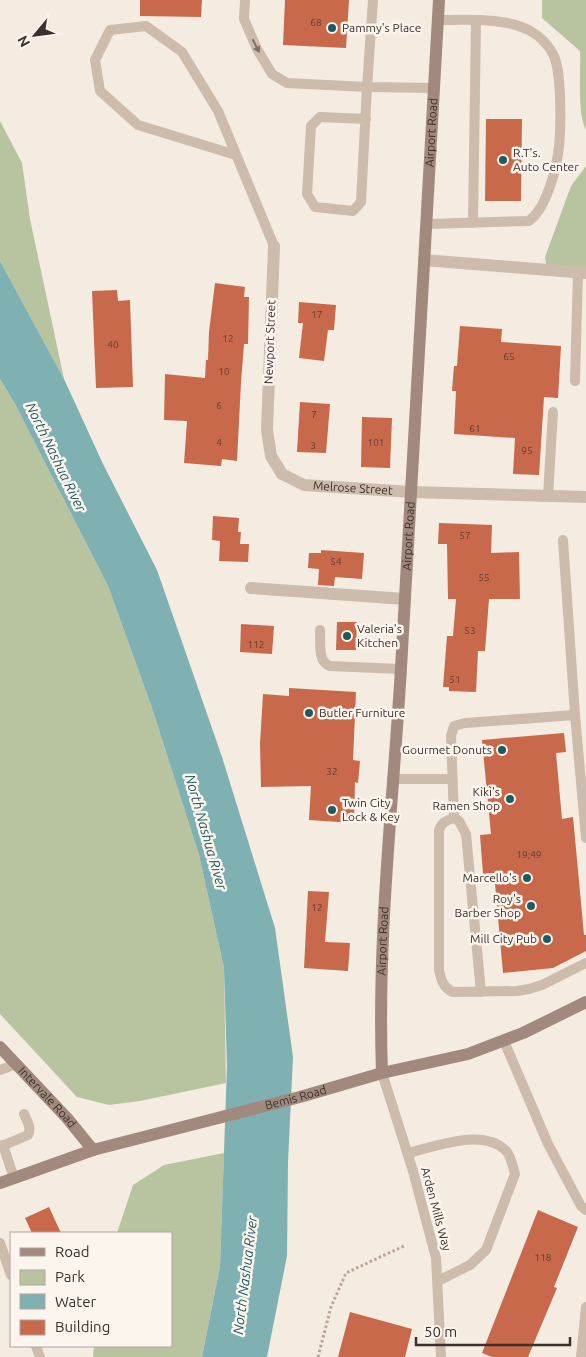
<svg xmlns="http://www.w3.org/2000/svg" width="586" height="1357" viewBox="0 0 586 1357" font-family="Ubuntu,sans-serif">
	<rect width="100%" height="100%" fill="#f4ebe1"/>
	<g fill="#b8c4a0">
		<path d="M542 0H586V130C577 113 581 72 580 51L542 18Z"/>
		<path d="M0 121 22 163 30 219 64 379 0 261Z"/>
		<path d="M586 166V273L547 270 545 257 571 186Z"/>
		<path d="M0 379 15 404 108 586 151 705 199 855 224 968 226 1083 140 1101 109 1105 77 1097 0 1014Z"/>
		<path d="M224 1153 220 1266 202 1357H93L94 1346H171V1233H117L133 1185 164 1165Z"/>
	</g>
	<path fill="#7fb0b2" d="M0 261 64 379 103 464 157 570 222 757 275 928 293 1057 288 1162 287 1256 267 1357H202L220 1266 227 1066 224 968 199 855 151 705 108 586 15 404 0 379Z"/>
	<g fill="#c8694b">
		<path d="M140 0H202L201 17 140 16Z"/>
		<path d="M285 0H349L346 48 283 45Z"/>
		<path d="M486 119H522L521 201H485Z"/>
		<path d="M215 283 245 287 244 297H249L248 344H244L241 382 237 461 222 459 221 466 184 463 187 421 164 420 165 374 205 378 206 360H208L209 332Z"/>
		<path d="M117 290 118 301 130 300 133 387 96 388 92 291Z"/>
		<path d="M299 302 336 305 334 330H328L324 361 299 358 303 323H298Z"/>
		<path d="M460 326 502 329 501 342 561 346 558 398 544 397 539 475 513 474 515 438 454 434 456 391H452L454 366H457Z"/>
		<path d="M300 402 330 404 326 453 297 452Z"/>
		<path d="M362 417 392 418 390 468 361 467Z"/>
		<path d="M213 516 239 518 238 532H241L240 544H249L248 562 219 561 220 541 212 540Z"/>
		<path d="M439 523 492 525 491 553 519 552 520 599H489L485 651H478L476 692 449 691V687H443L447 636H453L456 599H448L447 544H438Z"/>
		<path d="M321 550 364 553 362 579 335 577 334 586 318 585 319 569 308 568 309 553H321Z"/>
		<path d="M337 622H357L356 650H336Z"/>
		<path d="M241 624 274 626 272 654 240 652Z"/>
		<path d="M289 688 356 692 353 760 360 761 358 783 355 782 354 823 309 820 311 786 261 787 260 744 263 694 289 696Z"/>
		<path d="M564 733 566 752 556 753 562 819 573 817 584 935H586V951L553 968 503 973 494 873 483 874 480 835 491 834 482 740Z"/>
		<path d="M308 891 329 892 325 942 350 943 348 971 304 968Z"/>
		<path d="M49 1207 61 1233H32L25 1218Z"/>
		<path d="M538 1210 578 1227 554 1287 557 1288 528 1357H492L482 1353Z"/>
		<path d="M350 1312 412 1329 405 1357H338Z"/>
	</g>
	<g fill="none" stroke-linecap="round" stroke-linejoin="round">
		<path stroke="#b9a596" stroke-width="3" stroke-dasharray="2.5 2.5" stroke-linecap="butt" d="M318 1357 331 1307 346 1273 404 1246"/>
		<g stroke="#cdbbac" stroke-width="10">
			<path d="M245 0 244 19 257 49 272 74 287 83 367 87 361 202 353 211 315 207 307 194 311 126 320 117 366 119"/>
			<path d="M373 0 367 87 434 88"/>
			<path d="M236 155 138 125 100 91 95 60 110 30 146 26 182 52 218 111 274 246"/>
			<path d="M473 223 476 21"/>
			<path d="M426 224 529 221C540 212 544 202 549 189 561 158 561 128 560 95 559 82 559 66 553 54 548 45 541 37 532 32 509 17 466 20 438 20"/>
			<path d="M575 381 578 272"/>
			<path d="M548 496 553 412"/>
			<path d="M563 540 575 715 586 838"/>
			<path d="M320 630C321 642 317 662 330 666L400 669"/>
			<path d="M392 779H452"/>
			<path d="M454 818 451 736 454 726 465 723 575 715"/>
			<path d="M481 992 466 834 459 821 454 818C447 820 442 822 439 830V970C441 979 443 988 453 992L517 991 529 989 542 985 586 963"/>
			<path d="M504 1041 548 1144 581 1206 586 1210"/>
			<path d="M0 1070 16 1064"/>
			<path d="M382 1073 413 1171 436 1258 441 1357"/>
			<path d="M3 1145 14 1178"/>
			<path d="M0 1147 28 1135C32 1128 27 1121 24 1114"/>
			<path d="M408 1153C437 1146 485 1127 507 1152 511 1157 513 1167 515 1174L486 1250 470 1265 438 1281"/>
			<path d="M0 1243 11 1275"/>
			<path d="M36 1346 40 1357"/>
			<path d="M581 1357 586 1307"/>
		</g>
		<g stroke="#cdbbac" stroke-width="12">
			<path id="s1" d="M274 246 267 430 271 456 282 474 304 485 411 492 586 497"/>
			<path d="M424 260 586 273"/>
			<path d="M251 588 405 599"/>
		</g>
		<g stroke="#a18a7d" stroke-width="12">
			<path id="s2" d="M0 1047 67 1118 93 1150"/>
			<path id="s3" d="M382 1073C377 937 393 803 401 668 414 446 426 223 439 0"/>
			<path id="s4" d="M0 1183 93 1150 300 1097 382 1073 468 1054 523 1033 586 1002"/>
		</g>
	</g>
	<defs><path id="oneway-solid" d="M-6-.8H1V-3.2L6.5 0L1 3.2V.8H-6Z" transform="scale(1.25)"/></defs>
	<use fill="#7d6f65" href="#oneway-solid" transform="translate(256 46) rotate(63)"/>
	<g fill="#1f5a5e" stroke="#fbf5ee" stroke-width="2">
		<circle cx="332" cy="28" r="5"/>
		<circle cx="503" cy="160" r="5"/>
		<circle cx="347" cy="636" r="5"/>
		<circle cx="309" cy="713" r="5"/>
		<circle cx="502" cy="750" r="5"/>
		<circle cx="510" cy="799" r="5"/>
		<circle cx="332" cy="810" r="5"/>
		<circle cx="527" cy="878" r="5"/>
		<circle cx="531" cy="906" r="5"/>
		<circle cx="547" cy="939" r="5"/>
	</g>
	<g text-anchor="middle" stroke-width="5" stroke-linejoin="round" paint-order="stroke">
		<g font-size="10" fill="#5e3e33">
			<text x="316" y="26">68</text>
			<text x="317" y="318">17</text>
			<text x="228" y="342">12</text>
			<text x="113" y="348">40</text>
			<text x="509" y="360">65</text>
			<text x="224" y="375">10</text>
			<text x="219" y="409">6</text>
			<text x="314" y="418">7</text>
			<text x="475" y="432">61</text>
			<text x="219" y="446">4</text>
			<text x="376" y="446">101</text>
			<text x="313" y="449">3</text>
			<text x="527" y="454">95</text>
			<text x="465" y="539">57</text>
			<text x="336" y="565">54</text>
			<text x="484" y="581">55</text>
			<text x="470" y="634">53</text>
			<text x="256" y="648">112</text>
			<text x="455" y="683">51</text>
			<text x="332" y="775">32</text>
			<text x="529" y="858">19;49</text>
			<text x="317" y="911">12</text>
			<text x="543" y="1261">118</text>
		</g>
		<g font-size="12" fill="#3b302b" stroke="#fbf5ee" text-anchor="start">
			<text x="342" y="32">Pammy's Place</text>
			<text x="513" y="157">R.T's.<tspan x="513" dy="14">Auto Center</tspan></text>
			<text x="357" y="633">Valeria's<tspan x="357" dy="14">Kitchen</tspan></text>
			<text x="319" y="717">Butler Furniture</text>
			<text x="492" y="754" text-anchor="end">Gourmet Donuts</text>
			<text x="500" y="796" text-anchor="end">Kiki's<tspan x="500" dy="14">Ramen Shop</tspan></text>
			<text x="342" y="807">Twin City<tspan x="342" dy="14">Lock &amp; Key</tspan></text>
			<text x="517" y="882" text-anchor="end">Marcello's</text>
			<text x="521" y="903" text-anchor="end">Roy's<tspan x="521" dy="14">Barber Shop</tspan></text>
			<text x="537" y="943" text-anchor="end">Mill City Pub</text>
		</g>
		<g font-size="12" fill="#3b302b" stroke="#fbf5ee">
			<text dy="4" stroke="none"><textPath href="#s3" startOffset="942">Airport Road</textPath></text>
			<text transform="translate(270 342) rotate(-88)" y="4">Newport Street</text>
			<text dy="4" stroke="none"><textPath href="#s1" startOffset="305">Melrose Street</textPath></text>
			<text dy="4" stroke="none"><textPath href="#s3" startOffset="538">Airport Road</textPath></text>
			<text dy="4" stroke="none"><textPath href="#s3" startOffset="132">Airport Road</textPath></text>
			<text dy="4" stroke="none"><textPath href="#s2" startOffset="69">Intervale Road</textPath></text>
			<text dy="4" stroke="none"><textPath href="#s4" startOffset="308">Bemis Road</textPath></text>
			<text transform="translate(436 1209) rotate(75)" y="4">Arden Mills Way</text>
		</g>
		<g font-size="14" font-style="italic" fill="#1f5a5e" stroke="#fbf5ee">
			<text transform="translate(56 457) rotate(64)" y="5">North Nashua River</text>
			<text transform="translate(206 832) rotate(74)" y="5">North Nashua River</text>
			<text transform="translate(245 1275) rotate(-83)" y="5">North Nashua River</text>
		</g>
	</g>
	<rect x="10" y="1232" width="162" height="115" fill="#fbf5ee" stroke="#aea6a0"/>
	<rect x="20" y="1248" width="25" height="8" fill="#a18a7d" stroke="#aea6a0"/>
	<text x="55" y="1257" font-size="15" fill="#3b302b">Road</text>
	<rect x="20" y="1270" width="25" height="15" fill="#b8c4a0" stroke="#aea6a0"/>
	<text x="55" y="1282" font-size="15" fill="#3b302b">Park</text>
	<rect x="20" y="1294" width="25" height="15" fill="#7fb0b2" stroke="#aea6a0"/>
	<text x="55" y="1307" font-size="15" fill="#3b302b">Water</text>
	<rect x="20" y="1320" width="25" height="15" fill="#c8694b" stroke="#aea6a0"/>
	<text x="55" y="1332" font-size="15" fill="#3b302b">Building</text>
	<g transform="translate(35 35) rotate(241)" stroke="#fbf5ee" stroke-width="4" paint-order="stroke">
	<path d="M0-4L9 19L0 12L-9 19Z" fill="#3b302b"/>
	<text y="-8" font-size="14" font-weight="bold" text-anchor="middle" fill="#3b302b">N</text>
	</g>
	<path d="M416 1337v8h154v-8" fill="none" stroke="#3b302b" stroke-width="2.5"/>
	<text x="424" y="1337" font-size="15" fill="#3b302b" stroke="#fbf5ee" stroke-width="4" paint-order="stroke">50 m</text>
</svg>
